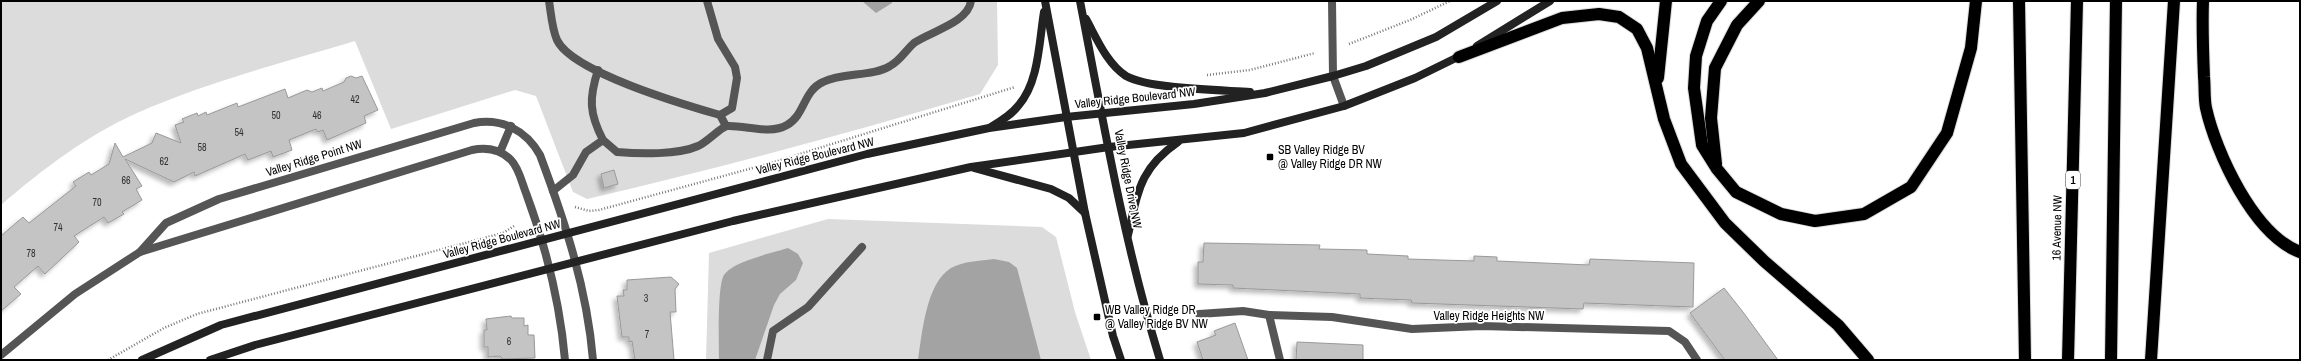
<svg xmlns="http://www.w3.org/2000/svg" width="2301" height="361" viewBox="0 0 2301 361" font-family="'Archivo Narrow',sans-serif">
	<defs>
		<filter id="shadow"><feDropShadow dx="-3.5" dy="3.5" stdDeviation="2" flood-color="#0004"/></filter>
	</defs>
	<rect width="100%" height="100%" fill="#fff"/>
	<g fill="#dcdcdc">
		<path d="M1 1H997L998 65 980 94C850 133 720 168 587 199L573 192 536 96 515 90 391 129 355 41C282 63 207 82 137 113 86 136 43 169 1 205Z"/>
		<path d="M828 219 1042 227 1056 237 1075 312 1091 360H706L709 253Z"/>
	</g>
	<g fill="#a3a3a3">
		<path d="M862 1H892V3L876 13Z"/>
		<path d="M788 248 798 254 803 263 796 280 780 294 774 305 755 360H719C719 344 717 286 724 275 733 261 773 253 788 248Z"/>
		<path d="M994 259 1009 262 1017 268 1041 360H918C922 334 926 283 951 268 964 261 979 261 994 259Z"/>
	</g>
	<g fill="#c4c4c4" stroke="#999" filter="url(#shadow)">
		<path d="M351 76 356 78 362 76 378 110 364 116 366 123 327 140 323 130 318 132 316 129 289 140 292 150 273 157 271 151 248 160 245 154 195 176 194 172 174 182 125 159 142 186 136 189 142 200 122 212 124 214 108 223 104 217 74 236 79 242 45 274 38 266 14 287 21 294 1 311V236L23 217 29 223 76 186 73 182 89 172 91 175 109 164 115 143 123 157 152 143 156 133 181 143 175 125 184 122 182 119 197 113 198 116 206 112 207 115 237 103 238 107 285 89 288 98 307 90 312 92 322 88 323 91 344 82 346 78Z"/>
		<path d="M614 170 618 184 604 188 601 174Z"/>
		<path d="M1204 243 1320 245 1319 249 1367 250V254L1408 256V259L1474 261V256L1497 257V261L1589 265 1590 259 1694 263 1693 307 1584 303 1583 309 1412 303 1411 300 1360 298V294L1233 288V285L1198 284V262H1203Z"/>
		<path d="M671 277 679 284 675 289 676 312H670L674 360H635L632 341 629 342V337H622L617 296H624L623 290H627V280Z"/>
		<path d="M1724 288 1743 312 1778 360H1725L1690 313Z"/>
		<path d="M511 316 512 318H524V326L528 325V335H534L535 358 503 359 500 356 488 357V347H484V330H487L486 319Z"/>
		<path d="M1235 323 1248 360H1203L1197 342 1216 335 1214 331Z"/>
		<path d="M1297 342 1363 345V360H1296Z"/>
	</g>
	<g fill="none" stroke-linecap="round" stroke-linejoin="round">
		<g stroke="#dbdbdb" stroke-width="14">
			<g id="highway">
				<path d="M1721 1 1707 21 1696 56 1694 88 1702 145 1717 169 1736 192 1781 214 1815 221 1864 214 1911 187 1947 133 1971 48 1976 1"/>
				<path d="M2019 1 2025 360"/>
				<path d="M2203 1C2202 27 2203 52 2204 77 2205 87 2204 98 2206 108 2216 153 2254 235 2300 252"/>
				<path d="M1459 57 1562 18 1599 14 1619 17 1637 29 1647 48 1664 119 1681 164 1725 223 1764 261 1838 325 1868 360"/>
				<path d="M1658 78 1666 1"/>
				<path d="M1716 164 1711 118 1715 68 1737 25 1759 1"/>
				<path d="M2068 360 2077 1"/>
				<path d="M2111 360 2116 1"/>
				<path d="M2151 360 2174 1"/>
			</g>
		</g>
		<g stroke="#777" stroke-width="2.5" stroke-dasharray="1 2" stroke-linecap="butt">
			<path d="M1349 44 1410 20 1450 1"/>
			<path d="M1207 75 1250 70 1315 53"/>
			<path d="M575 207 589 211 599 210 771 163 1015 87"/>
			<path d="M108 360 164 328 197 314 503 233 514 226"/>
		</g>
		<g stroke="#555" stroke-width="8">
			<path d="M549 1C551 13 552 29 557 40 572 72 685 105 720 115L726 126"/>
			<path d="M707 1 718 39 735 67 737 78 732 108 720 115"/>
			<path d="M1332 1 1333 76 1344 106"/>
			<path d="M598 70C589 98 589 113 603 140"/>
			<path d="M553 191 573 175 586 152 603 140 617 152C639 154 678 155 698 146 706 143 721 127 727 126 746 125 770 135 787 125 805 115 803 91 823 82 843 72 872 77 890 66 900 61 906 50 914 43 929 32 968 23 971 1"/>
			<path d="M1199 314 1243 311 1269 315 1332 317 1412 329 1482 326 1669 331 1685 342 1697 360"/>
			<path d="M1269 315 1280 360"/>
			<path d="M767 360 773 331 808 307 862 247"/>
		</g>
		<g stroke="#555" stroke-width="8">
			<path d="M500 152 511 126"/>
			<path d="M140 252 472 150C487 147 500 149 511 160 519 168 522 183 526 193 546 247 560 303 565 360"/>
			<path d="M1 355 75 294 140 252 166 223 219 199 474 123C502 118 526 130 540 155 565 222 587 288 593 360"/>
		</g>
		<g stroke="#222" stroke-width="8">
			<path d="M1045 1 1085 213 1113 336 1121 360"/>
			<path d="M1080 1C1103 121 1124 243 1160 360"/>
			<path d="M1086 19C1096 37 1107 64 1126 76 1149 89 1221 90 1250 92"/>
			<path d="M1477 46 1550 1"/>
			<path d="M991 127C1001 121 1011 115 1018 106 1039 83 1039 42 1044 12"/>
			<path d="M974 168 1051 189 1069 198 1085 213"/>
			<path d="M1128 235C1138 192 1139 169 1178 142"/>
			<path d="M142 360 221 325 867 154 989 128 1066 117 1194 104 1265 93 1333 76 1366 66 1436 37 1497 1"/>
			<path d="M210 360 255 345 733 221 971 167 1109 147 1244 133 1344 106 1415 78 1462 55"/>
		</g>
		<use href="#highway" stroke="#000" stroke-width="12"/>
	</g>
	<g fill="#000" stroke="#fff" stroke-width="1.5">
		<rect x="1266" y="153" width="8" height="8" rx="2"/>
		<rect x="1093" y="313" width="8" height="8" rx="2"/>
	</g>
	<g text-anchor="middle" stroke-width="3.5" stroke-linejoin="round" paint-order="stroke">
		<g font-size="10" fill="#313131">
			<text x="355" y="103">42</text>
			<text x="276" y="119">50</text>
			<text x="317" y="119">46</text>
			<text x="239" y="136">54</text>
			<text x="202" y="151">58</text>
			<text x="164" y="165">62</text>
			<text x="126" y="184">66</text>
			<text x="97" y="206">70</text>
			<text x="58" y="231">74</text>
			<text x="31" y="257">78</text>
			<text x="646" y="302">3</text>
			<text x="647" y="338">7</text>
			<text x="509" y="345">6</text>
		</g>
		<rect fill="#fff" stroke="#4c4c4c" stroke-width="1" x="2066" y="171" width="14" height="18" rx="3"/>
		<g font-size="11" font-weight="bold" fill="#000">
			<text x="2073" y="184">1</text>
		</g>
		<g font-size="12" fill="#000" stroke="#fff">
			<text transform="translate(1135 98) rotate(-6)" y="4">Valley Ridge Boulevard NW</text>
			<text transform="translate(815 156) rotate(-14)" y="4">Valley Ridge Boulevard NW</text>
			<text transform="translate(314 158) rotate(-17)" y="4">Valley Ridge Point NW</text>
			<text transform="translate(1128 179) rotate(79)" y="4">Valley Ridge Drive NW</text>
			<text transform="translate(2057 228) rotate(-89)" y="4">16 Avenue NW</text>
			<text transform="translate(502 239) rotate(-15)" y="4">Valley Ridge Boulevard NW</text>
			<text x="1489" y="320">Valley Ridge Heights NW</text>
		</g>
		<g font-size="12" fill="#000" stroke="#fff" text-anchor="start">
			<text x="1278" y="154">SB Valley Ridge BV<tspan x="1278" dy="14">@ Valley Ridge DR NW</tspan></text>
			<text x="1105" y="314">WB Valley Ridge DR<tspan x="1105" dy="14">@ Valley Ridge BV NW</tspan></text>
		</g>
	</g>
	<rect width="2301" height="361" fill="none" stroke="#000000" stroke-width="4"/>
</svg>
